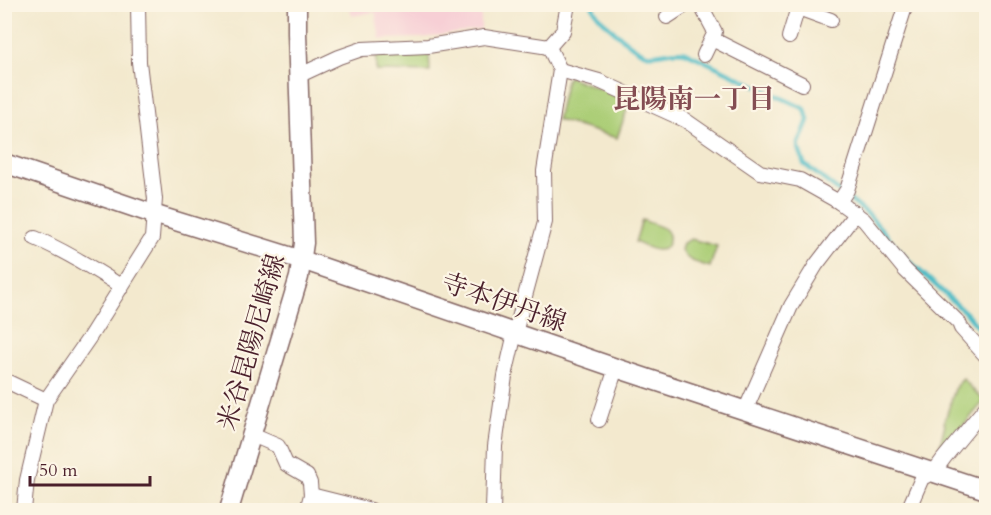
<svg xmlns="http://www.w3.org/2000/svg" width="991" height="515" viewBox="0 0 991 515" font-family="Cardo,'Noto Serif JP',serif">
	<rect width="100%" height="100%" fill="#fcf5e5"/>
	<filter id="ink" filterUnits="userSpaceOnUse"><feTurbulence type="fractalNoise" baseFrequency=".0167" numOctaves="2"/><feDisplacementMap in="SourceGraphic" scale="12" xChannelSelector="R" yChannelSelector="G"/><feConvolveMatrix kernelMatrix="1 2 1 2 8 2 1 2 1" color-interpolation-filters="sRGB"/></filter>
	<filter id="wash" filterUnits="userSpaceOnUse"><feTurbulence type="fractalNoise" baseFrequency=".008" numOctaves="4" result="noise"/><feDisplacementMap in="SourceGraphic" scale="24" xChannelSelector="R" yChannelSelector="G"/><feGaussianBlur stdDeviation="1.35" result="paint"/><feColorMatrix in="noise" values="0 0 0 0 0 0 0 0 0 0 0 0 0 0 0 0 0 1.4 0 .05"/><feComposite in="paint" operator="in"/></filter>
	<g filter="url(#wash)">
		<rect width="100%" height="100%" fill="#f3e9ce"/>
		<path fill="#f7cfd5" d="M349 5H481V29L422 38 380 39 375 12 352 16Z"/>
		<g fill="#acce77" stroke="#7b7651" stroke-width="1.5">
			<path d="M429 53 430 72 376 71V55Z"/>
			<path d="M569 77 630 101 617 138 557 120 566 80Z"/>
			<path d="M642 220C649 223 659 225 665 229 673 236 669 250 658 250 651 250 642 245 635 242Z"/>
			<path d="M691 239 717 246 710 267C698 263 687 262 681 250L683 243Z"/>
			<path d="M963 379 984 401 945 447 940 445 945 424 944 423 956 386Z"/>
		</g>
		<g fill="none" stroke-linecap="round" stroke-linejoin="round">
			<path stroke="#4ebcc6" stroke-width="4.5" d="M592 4C594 17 635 51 647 54 657 56 671 49 685 52L805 109 808 120 798 146 804 164 869 215 908 260 967 314 986 337"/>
		</g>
	</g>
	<g filter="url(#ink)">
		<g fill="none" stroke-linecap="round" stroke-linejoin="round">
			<g stroke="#856664" stroke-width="16">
				<g id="minor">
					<path d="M700 4 715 32 704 55"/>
					<path d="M798 8 831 20"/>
					<path d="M667 17 687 4"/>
					<path d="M789 37 799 4"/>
					<path d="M712 39 802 84"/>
					<path d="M549 47 563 31 568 4"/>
					<path d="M560 70 599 81 685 120 760 172 800 180 839 202 864 220 905 270 959 323 961 328 986 356"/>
					<path d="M298 76 339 57 362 49 428 46 484 37 549 47"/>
					<path d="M839 202 847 190 906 4"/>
					<path d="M35 238C67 252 93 268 122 287"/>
					<path d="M4 380 46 400"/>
					<path d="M745 411 791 306 816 265 856 213"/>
					<path d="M599 420 616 368"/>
					<path d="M252 435 278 446 286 464 307 476 310 483 311 495 307 510"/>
					<path d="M311 495 371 510"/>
					<path d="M24 510 27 480 46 400 89 338 152 238 155 199 139 62 138 4"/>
					<path d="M493 510 495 446 505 376 515 333 545 222 544 171 560 70 549 47"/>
					<path d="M908 510 922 478 933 473 944 458 986 407"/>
				</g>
			</g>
			<g stroke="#856664" stroke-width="21">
				<g id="secondary">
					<path d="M4 163 153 214 302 260 616 368 986 490"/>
					<path d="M229 510 299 277 304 243 297 33V4"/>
				</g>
			</g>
			<use href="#minor" stroke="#fff" stroke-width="14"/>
			<use href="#secondary" stroke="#fff" stroke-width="18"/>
		</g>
	</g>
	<g text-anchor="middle" stroke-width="4.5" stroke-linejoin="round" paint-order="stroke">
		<g font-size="26" fill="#4a1f2b" stroke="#fcf5e5">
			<text transform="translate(504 302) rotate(19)" y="9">寺本伊丹線</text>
			<text transform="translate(251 342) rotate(-74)" y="9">米谷昆陽尼崎線</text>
		</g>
		<g font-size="27" font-weight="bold" fill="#844d53" stroke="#fcf5e5">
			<text x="694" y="108">昆陽南一丁目</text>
		</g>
	</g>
	<rect width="991" height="515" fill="none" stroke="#fcf5e5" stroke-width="24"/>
	<path d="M30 476v9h120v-9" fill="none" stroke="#4a1f2b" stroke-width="3"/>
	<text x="39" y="476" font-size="18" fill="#4a1f2b" stroke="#fcf5e5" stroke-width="4.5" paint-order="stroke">50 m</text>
</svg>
